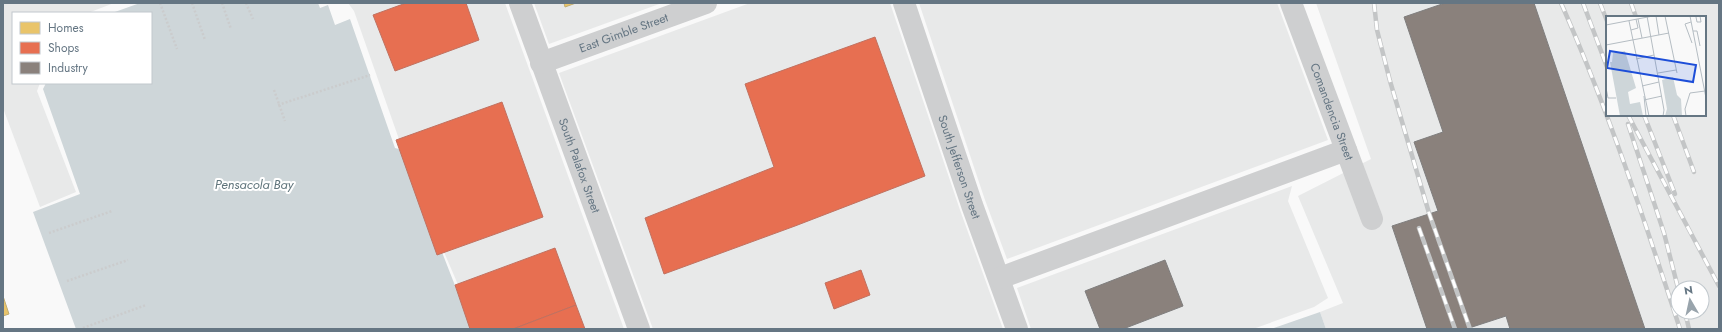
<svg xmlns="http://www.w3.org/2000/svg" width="1722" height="332" viewBox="0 0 1722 332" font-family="Jost,sans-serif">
	<rect width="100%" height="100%" fill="#f9f9f9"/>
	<g fill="#e8e9e9" fill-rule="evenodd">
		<path d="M3 3H114L88 13H13V83H40L37 91 76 192 40 207 3 108Z"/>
		<path d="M348 3H505L624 329H477L414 182 354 11Z"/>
		<path d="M534 3H662L549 44Z"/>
		<path d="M750 3H890L960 210 1003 329H653L559 73Z"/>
		<path d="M919 3H1277L1328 140 1007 259 985 200Z"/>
		<path d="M1316 3H1719V329H1326L1320 312 1343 303 1298 196 1371 159ZM1607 17H1705V115H1607ZM1678 288H1702V312H1678Z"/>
		<path d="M1292 186 1288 201 1328 298 1314 307 1253 329H1031L1017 288Z"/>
	</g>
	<g fill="#ced6d9">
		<path d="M140 3H318L320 8 328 5 335 25 350 19 395 148 402 150 472 329H76L33 212 80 194 43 89 46 83H151V13H112Z"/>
		<path d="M1320 312 1326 329H1271Z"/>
	</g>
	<g fill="#e9c46a" stroke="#c1ad72">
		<path d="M564 3H576L565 7Z"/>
		<path d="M3 296 9 314 3 316Z"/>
	</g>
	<g fill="#e76f51" stroke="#c07160">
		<path d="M406 3H466L479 40 395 71 373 15Z"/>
		<path d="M875 37 925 176 795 226 664 274 645 218 774 167 745 84Z"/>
		<path d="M502 102 543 217 437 255 396 140Z"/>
		<path d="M555 248 576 305 513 329H470L455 285Z"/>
		<path d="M861 270 870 295 834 309 825 283Z"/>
		<path d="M576 305 585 329H513Z"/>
	</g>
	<g fill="#8a817c" stroke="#7f7e7e">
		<path d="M1445 3H1534L1645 329H1510L1506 316 1466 329H1427L1392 226 1438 211 1414 142 1443 132 1404 17Z"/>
		<path d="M1165 260 1183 306 1123 329H1100L1085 291Z"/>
	</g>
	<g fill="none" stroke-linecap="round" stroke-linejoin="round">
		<g stroke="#cbcccd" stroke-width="2.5" stroke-dasharray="2 2" stroke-linecap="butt">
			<path d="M160 3 177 49"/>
			<path d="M192 3 205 40"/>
			<path d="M222 3 231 29"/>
			<path d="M246 3 253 19"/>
			<path d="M274 90 285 121"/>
			<path d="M278 105 370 75"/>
			<path d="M49 233 112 211"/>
			<path d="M67 281 128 260"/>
			<path d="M83 328 146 305"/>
		</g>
		<g stroke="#cecfd0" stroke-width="22">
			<path id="s1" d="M520 3 639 329"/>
			<path id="s2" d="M904 3 972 205 1017 329"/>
			<path id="s3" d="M1291 3 1372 219"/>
			<path id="s4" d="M541 63 706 3"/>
			<path d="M1000 278 1346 150"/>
		</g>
		<g stroke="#c3c5c6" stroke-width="4.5">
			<g id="rail">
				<path d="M1374 3 1377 30 1390 81 1429 213 1470 329"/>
				<path d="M1561 3C1608 109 1644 219 1680 329"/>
				<path d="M1583 3 1607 67"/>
				<path d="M1600 3 1607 21"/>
				<path d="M1631 3 1636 17"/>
				<path d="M1628 115 1719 286"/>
				<path d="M1644 115 1675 194"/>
				<path d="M1673 115 1694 172"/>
				<path d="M1628 124 1664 233 1678 288"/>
				<path d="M1419 228 1455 329"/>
				<path d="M1685 312 1689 329"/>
			</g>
		</g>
		<use href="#rail" stroke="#fff" stroke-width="3" stroke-dasharray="9" stroke-linecap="butt"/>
	</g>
	<g text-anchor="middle" stroke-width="4" stroke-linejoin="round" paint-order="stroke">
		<g font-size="12" fill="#657683" stroke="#fff">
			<text dy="4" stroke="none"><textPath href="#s4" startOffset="88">East Gimble Street</textPath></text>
			<text dy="4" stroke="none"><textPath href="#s3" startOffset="116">Comandencia Street</textPath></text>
			<text dy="4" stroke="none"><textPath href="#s1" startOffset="173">South Palafox Street</textPath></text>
			<text dy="4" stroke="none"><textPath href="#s2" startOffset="173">South Jefferson Street</textPath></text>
		</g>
		<g font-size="13" font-style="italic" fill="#60757c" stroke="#fff">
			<text x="254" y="189">Pensacola Bay</text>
		</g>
	</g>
	<g transform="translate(1606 16)">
		<rect width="100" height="100" fill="#f9f9f9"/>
		<path d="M19 35 30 72 22 76 24 88 34 86 37 100H14L4 46H6L7 37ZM67 61 71 79 75 83 76 100H59L61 93 56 64Z" fill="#ced6d9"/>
		<path fill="none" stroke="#b5bdc3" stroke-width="1" d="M41 0 58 94 57 100M50 0 53 19M59 0 71 57M84 0 100 82M90 1 91 6H95L94 0M32 3 36 22M23 5 43 100M85 6 79 8 86 27M0 9 47 0M25 14 32 12 30 3M87 15H91L94 30M0 29 63 17M30 43 48 39M52 57 70 54M36 70 53 66M0 72 2 82H10M38 80 40 100M38 84 56 80M80 100 79 93 84 77 99 75"/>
		<path fill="#1d4ed8" fill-opacity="0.15" stroke="#1d4ed8" stroke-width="2" d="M4 35 90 49 87 66 1 52Z"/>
		<rect width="100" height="100" fill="none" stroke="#657683" stroke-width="2"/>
	</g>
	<rect width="1722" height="332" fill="none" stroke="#657683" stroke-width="8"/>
	<rect x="12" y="12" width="140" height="72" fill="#ffffff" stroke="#c1c8cd"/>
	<rect x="20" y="22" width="20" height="12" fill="#e9c46a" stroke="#c1c8cd"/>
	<text x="48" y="32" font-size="12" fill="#657683">Homes</text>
	<rect x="20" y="42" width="20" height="12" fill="#e76f51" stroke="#c1c8cd"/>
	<text x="48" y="52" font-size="12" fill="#657683">Shops</text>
	<rect x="20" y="62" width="20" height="12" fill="#8a817c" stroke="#c1c8cd"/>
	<text x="48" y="72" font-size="12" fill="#657683">Industry</text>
	<g transform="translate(1690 300) rotate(351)"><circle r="19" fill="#ffffff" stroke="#c1c8cd"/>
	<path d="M0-3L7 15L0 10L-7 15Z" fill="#99a4ac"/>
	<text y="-6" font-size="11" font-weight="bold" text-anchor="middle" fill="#657683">N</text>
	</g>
</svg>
